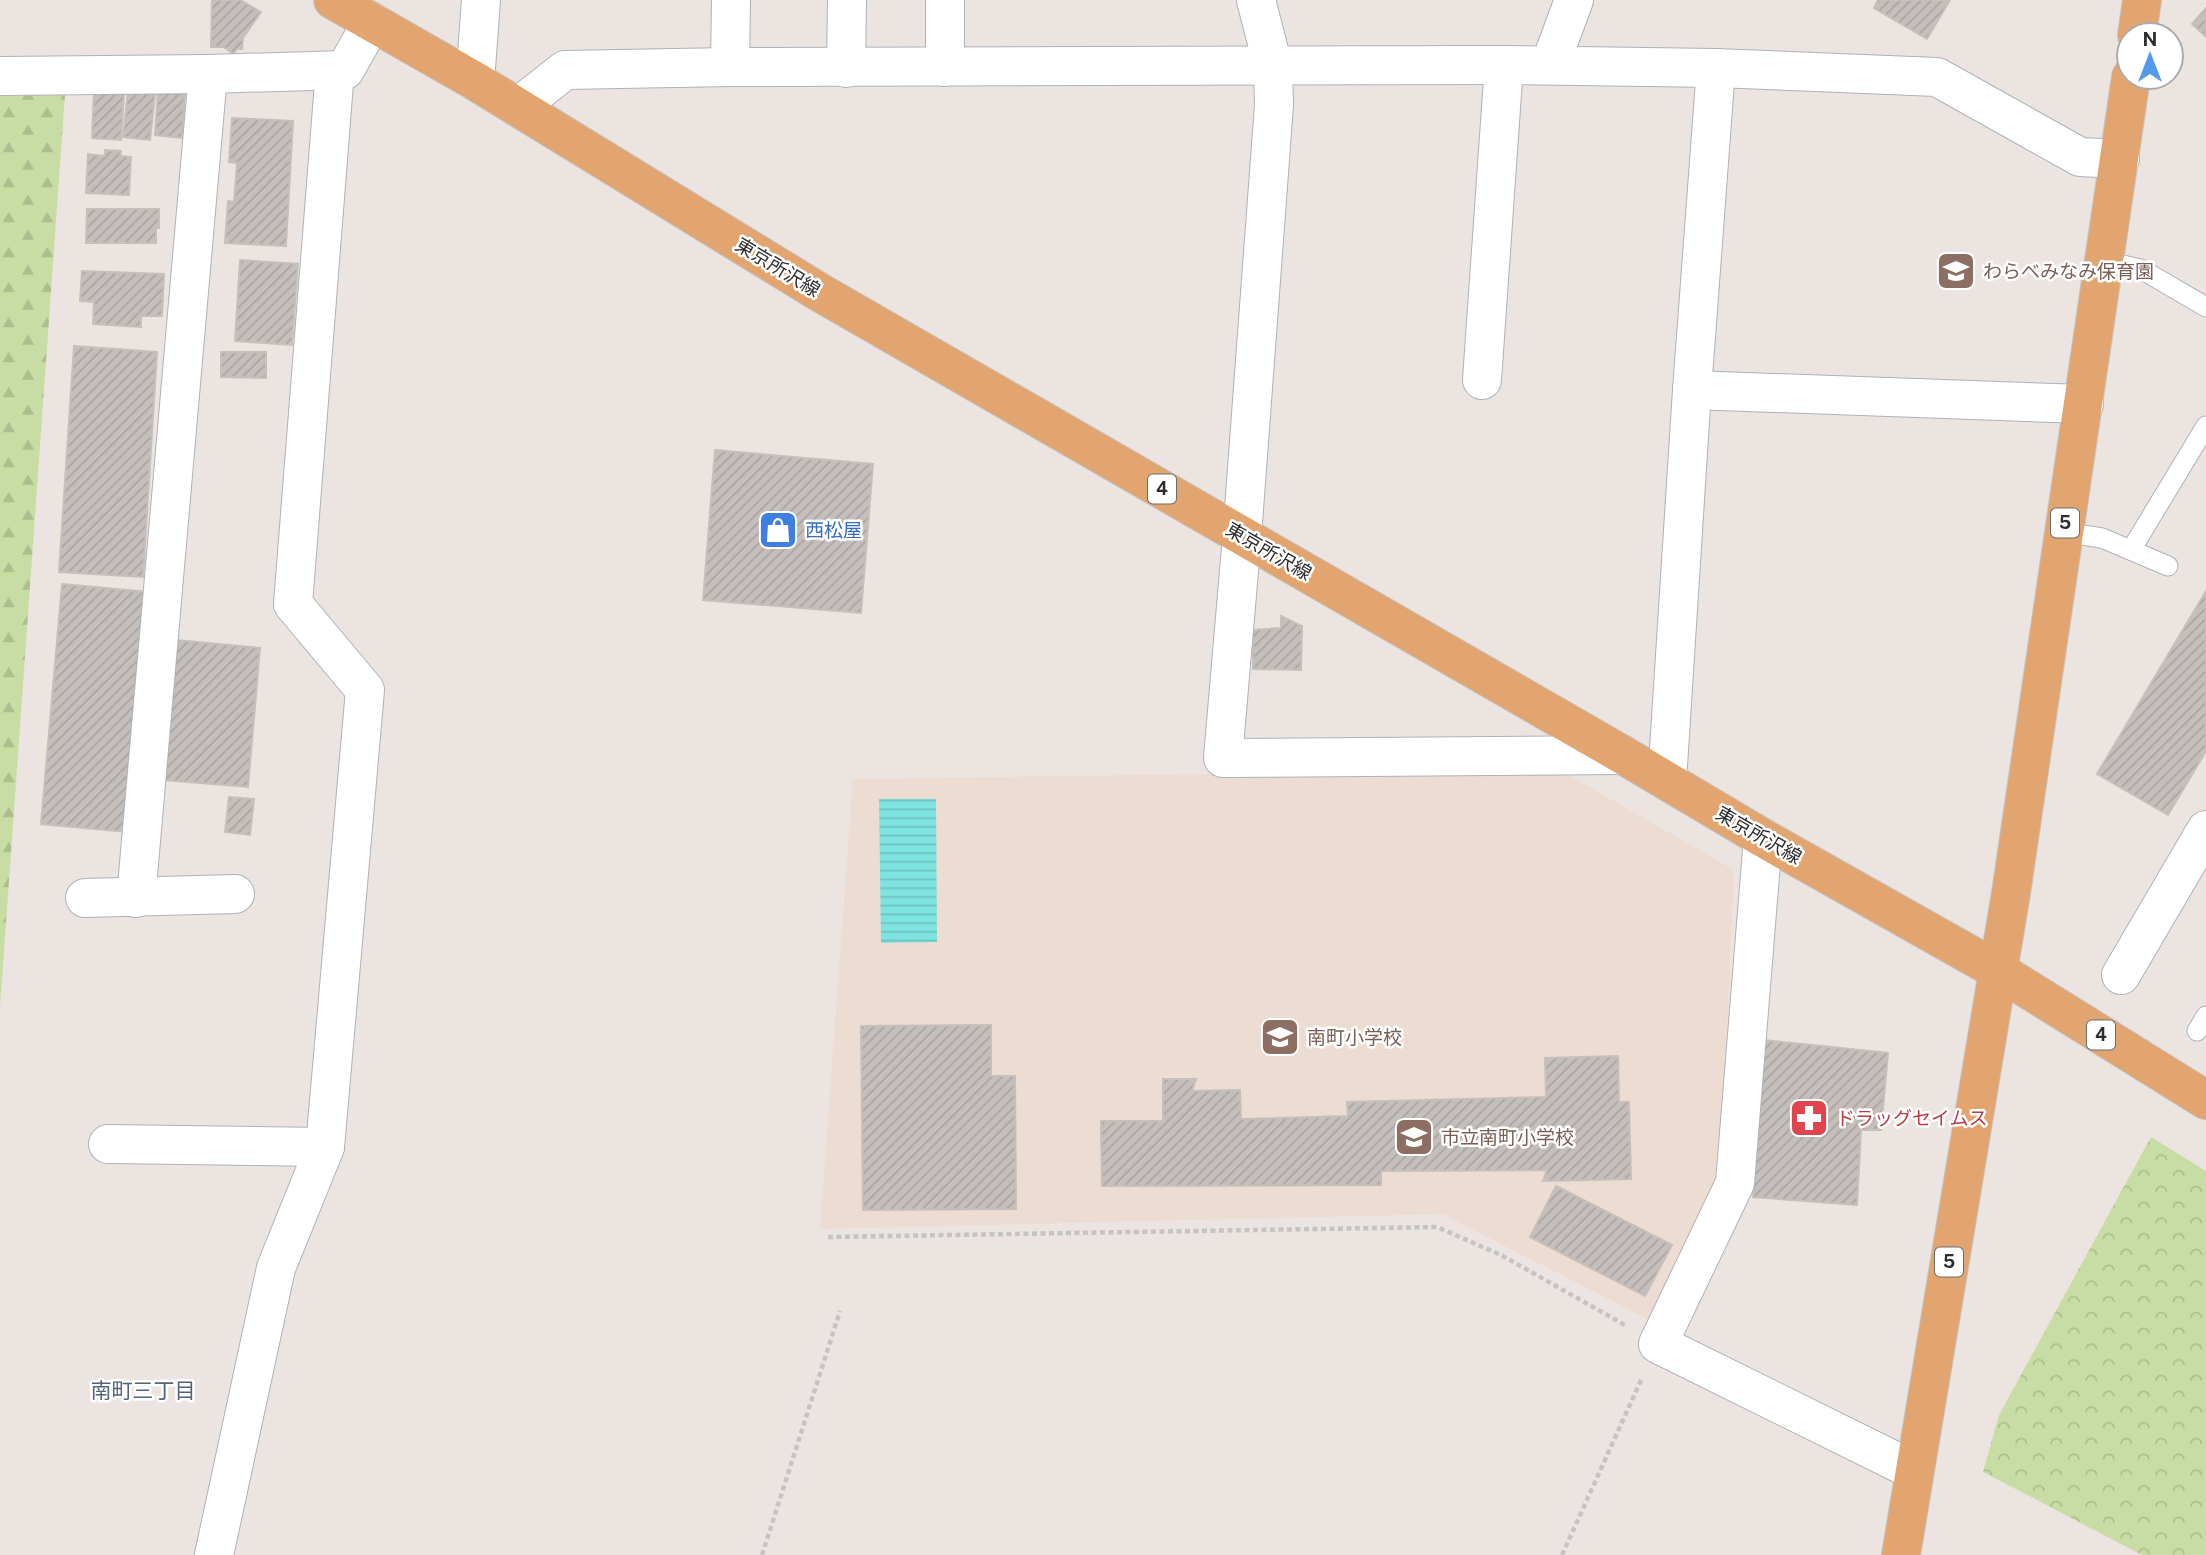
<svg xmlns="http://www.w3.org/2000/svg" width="2206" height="1555" viewBox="0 0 2206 1555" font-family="'Public Sans','Noto Sans JP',sans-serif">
	<defs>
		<pattern id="forest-firs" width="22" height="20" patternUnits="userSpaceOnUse" patternTransform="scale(1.75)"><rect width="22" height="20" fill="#c8dda3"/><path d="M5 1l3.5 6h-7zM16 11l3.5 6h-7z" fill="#acbe8d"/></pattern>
		<pattern id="park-crowns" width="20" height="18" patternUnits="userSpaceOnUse" patternTransform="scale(1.75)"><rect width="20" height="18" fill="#c8dda3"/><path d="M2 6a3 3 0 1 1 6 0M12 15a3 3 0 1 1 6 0" fill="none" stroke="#acbe8d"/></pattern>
		<pattern id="water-rules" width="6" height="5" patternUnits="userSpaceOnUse" patternTransform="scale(1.75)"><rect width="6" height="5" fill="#7fe3df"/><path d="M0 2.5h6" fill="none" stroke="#6ec3c0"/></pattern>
		<pattern id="building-hatch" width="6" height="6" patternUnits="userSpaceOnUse" patternTransform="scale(1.75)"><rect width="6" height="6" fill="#c5bfbc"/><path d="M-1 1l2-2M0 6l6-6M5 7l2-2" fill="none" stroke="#aaa4a2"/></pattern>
	</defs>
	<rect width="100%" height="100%" fill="#ece4e1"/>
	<path fill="#ecdcd2" d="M1558 769 1734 870 1719 1203 1655 1323 1443 1214 820 1229 853 779Z"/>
	<path fill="url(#forest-firs)" d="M65 95 0 1007V96Z"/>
	<path fill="url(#park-crowns)" d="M2151 1137 2206 1171V1555H2142L1983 1472 1999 1415Z"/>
	<path fill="url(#water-rules)" d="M879 799H936L937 942 881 943Z"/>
	<g fill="url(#building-hatch)" stroke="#c8bfba" stroke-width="2">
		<path d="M212 0H240L261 12 243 38 242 49H237L233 54 224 47H211Z"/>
		<path d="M1878 0H1950L1927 39 1874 8Z"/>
		<path d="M2206 8V37L2192 24Z"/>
		<path d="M94 91 124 93 121 140 92 138Z"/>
		<path d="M128 91 155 94 150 140 123 137Z"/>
		<path d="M158 91 185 93 182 138 155 135Z"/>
		<path d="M232 118 293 121 286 246 225 243 228 201 234 202 237 163 229 162Z"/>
		<path d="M105 150 121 151 120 156 131 157 129 195 86 193 88 154 105 156Z"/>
		<path d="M87 209H159V228H156V243H86Z"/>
		<path d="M240 260 298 264 292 345 235 341Z"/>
		<path d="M82 271 164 274 162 316H141V327L93 324 94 302 80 301Z"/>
		<path d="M74 346 157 352 143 577 59 572Z"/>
		<path d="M221 352H266V378L221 377Z"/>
		<path d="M715 450 873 464 861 613 703 600Z"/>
		<path d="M62 584 148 592 127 832 41 824Z"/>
		<path d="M2206 591V751L2168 815 2097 774Z"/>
		<path d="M1281 616 1302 626 1301 670 1253 669V630L1281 628Z"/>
		<path d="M176 640 260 648 248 787 164 780Z"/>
		<path d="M229 797 254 799 250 835 225 832Z"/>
		<path d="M991 1025V1076H1015L1016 1209 863 1210 861 1026Z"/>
		<path d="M1764 1040 1888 1053 1881 1130H1861L1857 1205 1753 1197Z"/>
		<path d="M1618 1056 1619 1102H1629L1631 1179 1543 1181 1547 1170 1381 1171V1185L1102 1186 1101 1121H1163V1079H1196L1192 1091 1240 1090 1241 1119 1348 1116 1347 1102 1546 1097 1545 1058Z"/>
		<path d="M1556 1186 1672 1245 1645 1296 1530 1237Z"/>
	</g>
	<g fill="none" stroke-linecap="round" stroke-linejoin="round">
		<g stroke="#adb2b7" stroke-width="21">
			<g id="lane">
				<path d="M2104 261 2141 269 2206 307"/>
				<path d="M2063 532 2102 538 2168 566"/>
				<path d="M2131 550 2206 426"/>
				<path d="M2197 1031 2206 1016"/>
			</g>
		</g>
		<g stroke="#adb2b7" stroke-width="40">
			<g id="street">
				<path d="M945 0V67"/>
				<path d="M1256 0 1273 66 1274 105 1242 536 1223 758 1623 755"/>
				<path d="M1550 65 1574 0"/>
				<path d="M730 67 731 0"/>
				<path d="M846 68 847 0"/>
				<path d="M0 76 208 74 345 70 372 22"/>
				<path d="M475 81 481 0"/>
				<path d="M518 107 565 70 730 67 1504 65 1716 68 1937 77 2080 157 2120 159"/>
				<path d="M1482 380 1504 65"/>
				<path d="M1692 390 2084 404"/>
				<path d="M1667 781 1692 390 1716 68"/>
				<path d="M1763 838 1735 1183 1658 1344 1915 1471"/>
				<path d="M85 898 235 894"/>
				<path d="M136 898 208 74"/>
				<path d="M2121 975 2206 830"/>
				<path d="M108 1144 325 1147"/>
				<path d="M214 1555 276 1268 325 1147 365 690 293 604 335 70"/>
			</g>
		</g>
		<g stroke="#c4c4c4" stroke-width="40">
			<g id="primary">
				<path d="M333 0 475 81 819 292 1623 755 1763 838 1997 970 2206 1100"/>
				<path d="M2137 35 2142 0"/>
				<path d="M1901 1555 2011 893 2131 77"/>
			</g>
		</g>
		<g stroke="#c4c4c4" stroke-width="4.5" stroke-dasharray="5 3.5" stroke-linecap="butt">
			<path d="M828 1237 1437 1227 1501 1255 1625 1325"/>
			<path d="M762 1555 840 1311"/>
			<path d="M1562 1555 1642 1378"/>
		</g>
		<use href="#lane" stroke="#fff" stroke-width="19"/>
		<use href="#street" stroke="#fff" stroke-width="38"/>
		<use href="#primary" stroke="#e3a56f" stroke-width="38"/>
	</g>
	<defs>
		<g id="school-square" transform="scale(2.0125)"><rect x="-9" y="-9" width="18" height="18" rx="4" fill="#8d6e63" stroke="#fff"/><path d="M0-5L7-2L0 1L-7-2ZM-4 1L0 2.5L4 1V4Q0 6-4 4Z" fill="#fff"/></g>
		<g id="shop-square" transform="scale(2.0125)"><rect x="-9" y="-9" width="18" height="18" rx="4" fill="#3f7fe0" stroke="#fff"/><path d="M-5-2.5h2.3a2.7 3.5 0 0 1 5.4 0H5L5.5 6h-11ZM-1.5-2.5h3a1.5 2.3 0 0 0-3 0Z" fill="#fff"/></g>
		<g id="pharmacy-square" transform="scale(2.0125)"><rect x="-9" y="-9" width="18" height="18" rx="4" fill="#e0444e" stroke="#fff"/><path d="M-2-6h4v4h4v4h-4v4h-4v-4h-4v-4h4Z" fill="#fff"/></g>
	</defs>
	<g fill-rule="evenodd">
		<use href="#school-square" x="1956" y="271"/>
		<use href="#shop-square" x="778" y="530"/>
		<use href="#school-square" x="1280" y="1037"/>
		<use href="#pharmacy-square" x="1809" y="1118"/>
		<use href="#school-square" x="1414" y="1137"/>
	</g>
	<g text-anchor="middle" stroke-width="5" stroke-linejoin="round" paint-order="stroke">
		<g fill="#fff" stroke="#6c6c6c" stroke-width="2">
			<rect x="1148" y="474.5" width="28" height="29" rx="5"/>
			<rect x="2051" y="508.5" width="28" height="29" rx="5"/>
			<rect x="2087" y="1020.5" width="28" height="29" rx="5"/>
			<rect x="1935" y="1247.5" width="28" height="29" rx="5"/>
		</g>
		<g font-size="18" font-weight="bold" fill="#2d2d2d">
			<text x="1162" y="495">4</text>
			<text x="2065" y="529">5</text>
			<text x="2101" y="1041">4</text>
			<text x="1949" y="1268">5</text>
		</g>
		<g font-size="19" fill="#2d2d2d" stroke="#fff">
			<text transform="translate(778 267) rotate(31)" y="7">東京所沢線</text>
			<text transform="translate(1269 551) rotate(30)" y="7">東京所沢線</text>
			<text transform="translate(1759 835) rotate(30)" y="7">東京所沢線</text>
		</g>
		<g font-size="19" fill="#785e54" stroke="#fff" text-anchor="start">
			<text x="1983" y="278">わらべみなみ保育園</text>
			<text x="1307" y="1044">南町小学校</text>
			<text x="1441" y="1144">市立南町小学校</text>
		</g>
		<g font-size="19" fill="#366cbe" stroke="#fff" text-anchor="start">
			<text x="805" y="537">西松屋</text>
		</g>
		<g font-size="19" fill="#be3a42" stroke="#fff" text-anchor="start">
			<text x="1836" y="1125">ドラッグセイムス</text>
		</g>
		<g font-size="21" fill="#516479" stroke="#fff">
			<text x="143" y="1398">南町三丁目</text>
		</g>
	</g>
	<g transform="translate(2150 56)"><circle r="33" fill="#ffffff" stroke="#ababab" stroke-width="2"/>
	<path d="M0-5L12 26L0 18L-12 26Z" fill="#539be8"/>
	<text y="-10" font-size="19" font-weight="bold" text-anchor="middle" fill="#2d2d2d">N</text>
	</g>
</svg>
